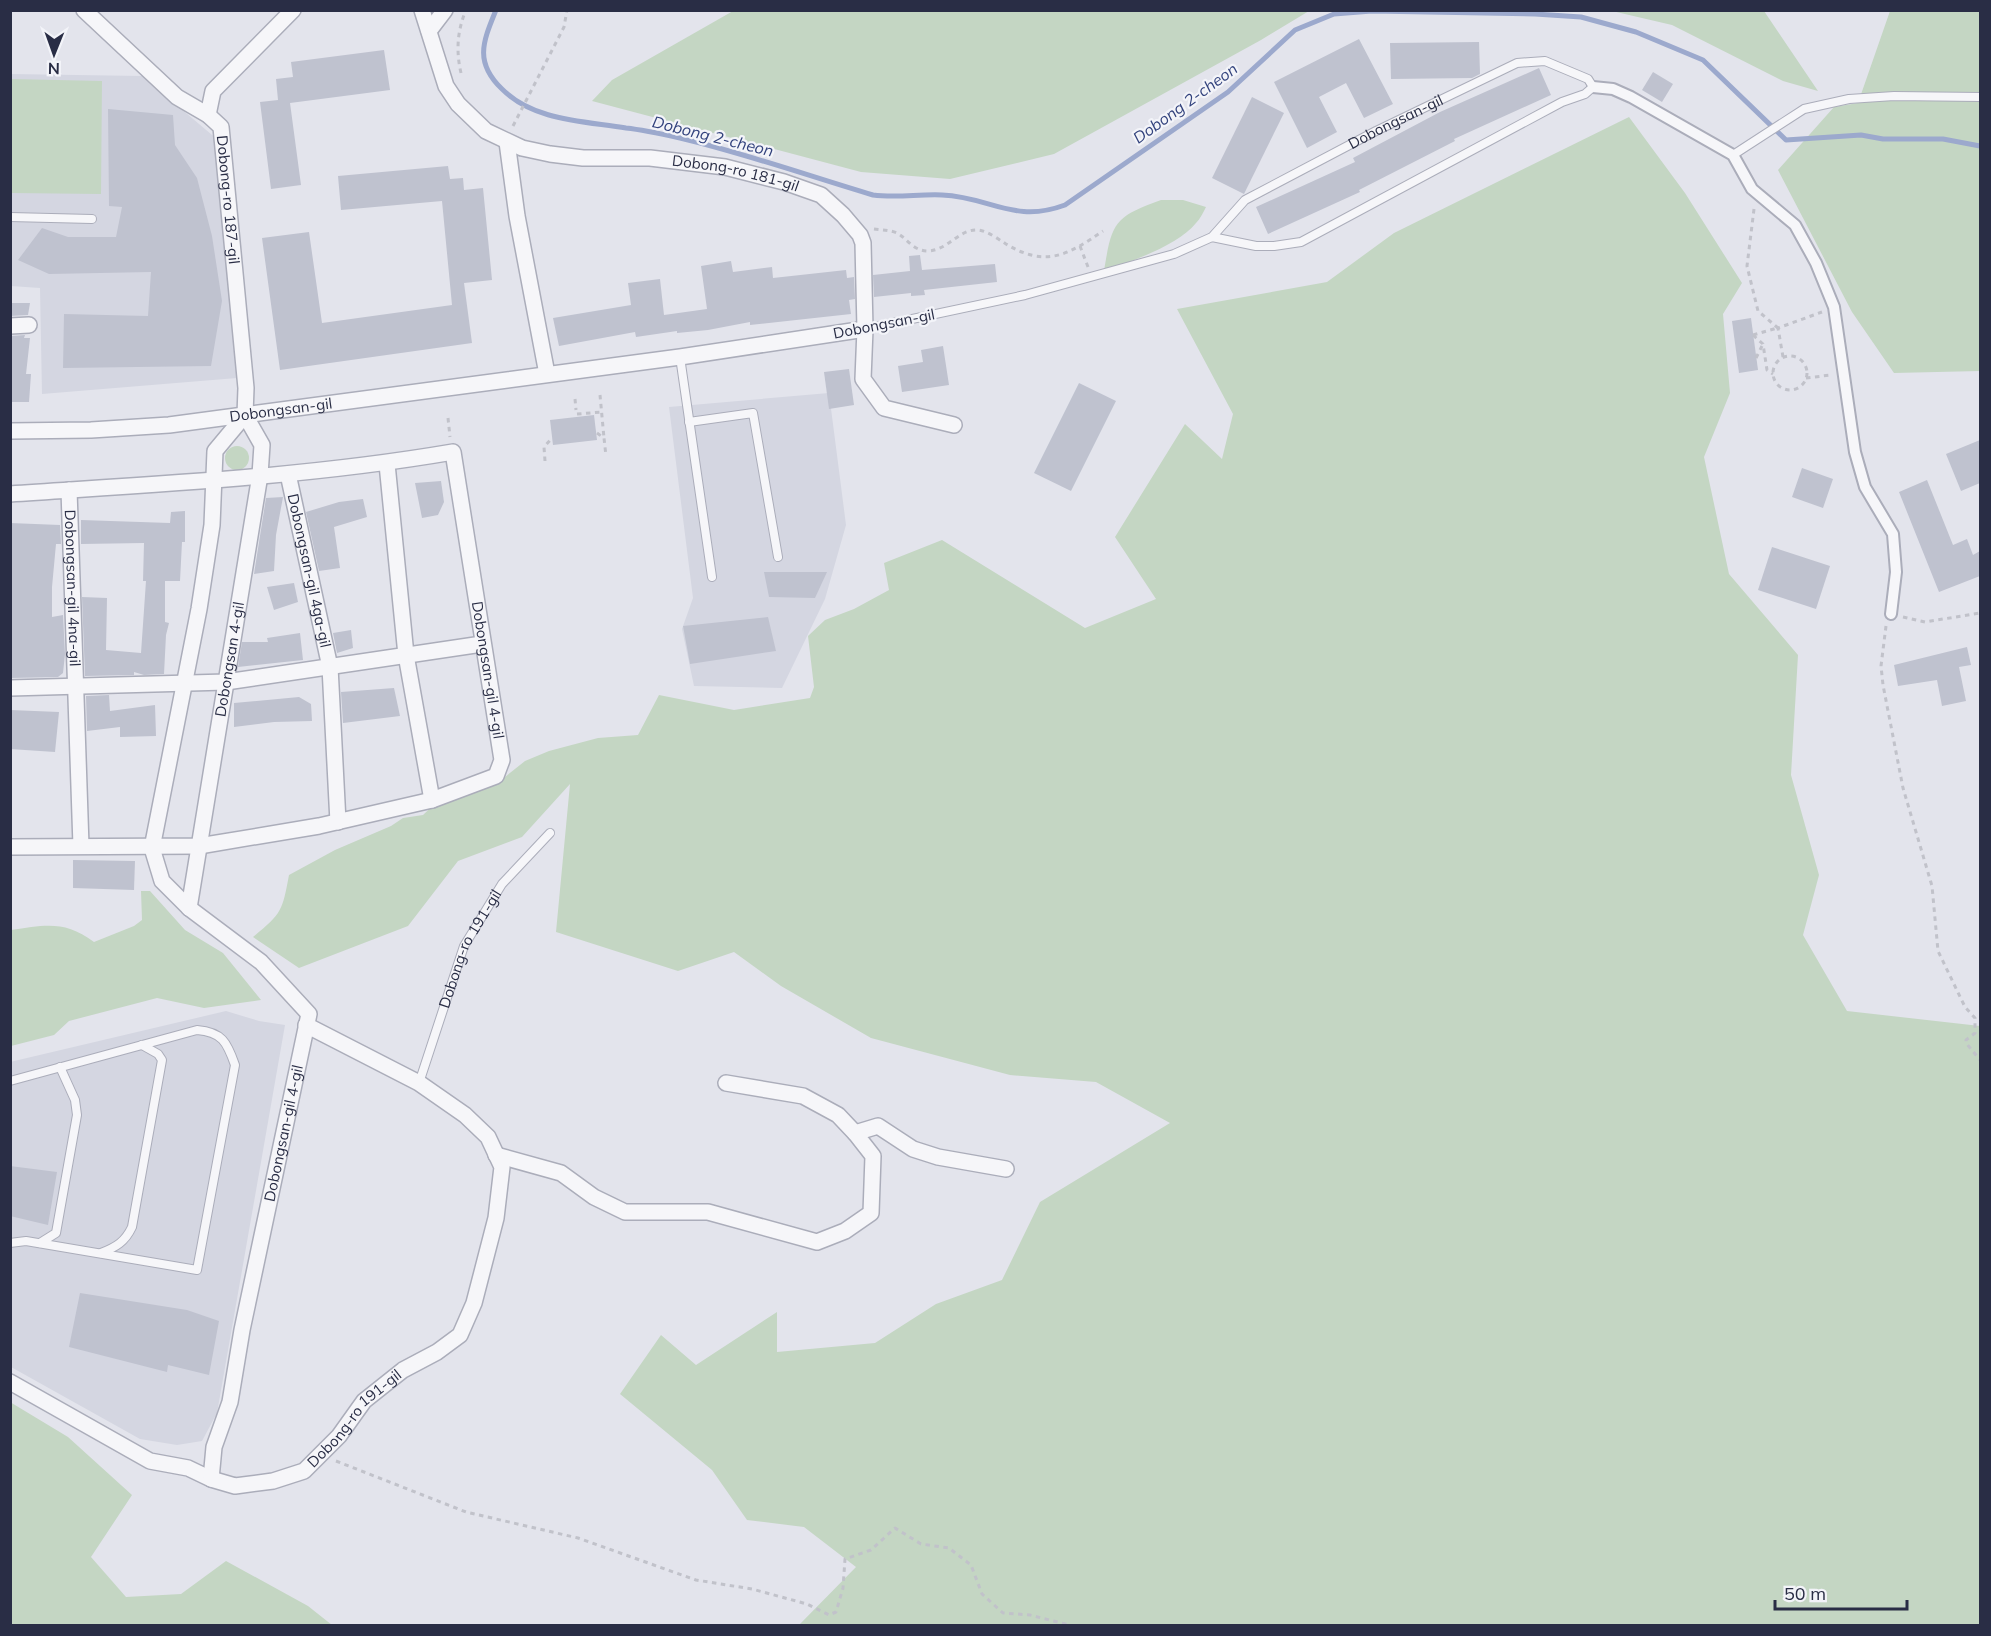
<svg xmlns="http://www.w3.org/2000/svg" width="1991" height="1636" viewBox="0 0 1991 1636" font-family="Mulish,sans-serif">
	<rect width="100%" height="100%" fill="#e3e4ec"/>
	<g fill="#d4d6e1">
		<path d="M10 74 142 76 218 140 237 378 42 394 40 288 11 286Z"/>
		<path d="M829 393 846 525 825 599 782 688 694 686 682 629 693 598 669 407Z"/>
		<path d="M226 1011 259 1021 285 1025 217 1413 202 1441 177 1445 140 1439 11 1367 10 1062Z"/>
	</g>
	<g fill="#c4d6c3">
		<path d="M733 11V10L1309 11 1261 40 1054 154 950 179 861 172 592 101 612 80Z"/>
		<path d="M1612 11H1764L1818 91 1783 81 1672 25Z"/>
		<path d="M1890 11H1980V371L1894 373 1852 312 1778 170 1834 107 1858 103Z"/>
		<path d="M11 79 102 81 101 194 11 193Z"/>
		<path d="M1629 117 1685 193 1742 283 1723 314 1730 393 1704 457 1729 574 1798 655 1791 775 1819 875 1803 935 1847 1011 1980 1026V1625H799L856 1567 804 1527 747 1520 712 1470 620 1394 661 1335 696 1365 777 1312V1352L875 1343 936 1304 1002 1280 1040 1202 1170 1123 1096 1082 1010 1075 871 1038 781 986 734 952 678 971 556 932 570 784 522 837 458 861 408 926 299 968 253 937C282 913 282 912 289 875L335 850 391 826 403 818 423 815 442 797 505 777 525 761 549 751 598 738 638 735 659 695 734 710 810 698 814 687 808 636 825 620 854 609 889 590 884 563 942 540 1085 628 1156 599 1115 537 1185 424 1222 459 1233 414 1177 309 1327 282 1394 233Z"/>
		<path d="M1161 200H1183L1206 207C1203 213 1200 219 1196 223 1179 245 1130 262 1104 271 1112 222 1114 217 1161 200Z"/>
		<circle cx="237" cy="458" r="12"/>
		<path d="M141 891H150L185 930 223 953 261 1000 204 1008 157 998 69 1021 54 1035 11 1046V930C45 925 65 920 94 942L134 926 142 920Z"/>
		<path d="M10 1402 68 1437 132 1495 91 1557 126 1597 181 1594 226 1561 308 1606 332 1625H11Z"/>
	</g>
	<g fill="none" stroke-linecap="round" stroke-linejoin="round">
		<path stroke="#9ca9cd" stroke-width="5" d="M496 10C483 42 474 62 502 89 534 121 584 121 626 128 644 130 662 134 680 138 744 153 809 176 873 195 896 198 919 194 942 195 991 197 1014 224 1065 205L1228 92 1295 30 1334 14 1372 11 1535 14 1581 17 1636 32 1703 60 1786 140 1861 135 1883 139H1943L1980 146"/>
	</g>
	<g fill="#bfc2cf">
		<path d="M1359 39 1393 104 1364 118 1346 83 1319 97 1337 132 1307 148 1274 82Z"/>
		<path d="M1479 42 1480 74 1472 78 1391 79 1390 43Z"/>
		<path d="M384 50 390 90 290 103 301 185 271 189 260 102 278 100 276 79 293 77 291 62Z"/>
		<path d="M1539 68 1551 95 1454 139 1455 141 1359 190 1360 192 1268 234 1256 207 1355 162 1353 158 1440 112Z"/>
		<path d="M1653 72 1673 84 1662 102 1642 90Z"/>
		<path d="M1252 97 1284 113 1244 194 1212 178Z"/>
		<path d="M108 109 173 115 175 145 197 178 212 236 222 301 211 366 63 368 64 314 148 316 151 272 49 274 18 260 42 228 68 237H116L122 207 109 206Z"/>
		<path d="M448 166 450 179 463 178 464 190 483 188 492 280 464 283 472 343 280 370 262 238 309 232 322 323 452 305 442 201 341 210 338 176Z"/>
		<path d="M920 255 922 270 995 264 997 282 924 290 925 295 911 296V293L874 297 873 275 910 271 909 256Z"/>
		<path d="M731 261 733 272 772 267 773 278 846 270 847 278 854 277 855 299 849 300 851 314 750 325V322L708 330 677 333V331L636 337 635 332 559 346 553 318 631 305 628 283 660 279 664 315 707 309 701 266Z"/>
		<path d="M10 303H30L28 315 10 316Z"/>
		<path d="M1751 318 1758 370 1739 373 1732 321Z"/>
		<path d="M25 335 24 338H30L26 374H31L29 402H10V336Z"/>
		<path d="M943 346 949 385 902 392 898 366 923 362 921 350Z"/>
		<path d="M849 369 854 405 829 409 824 372Z"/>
		<path d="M1079 383 1116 401 1071 491 1034 473Z"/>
		<path d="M594 415 597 440 553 445 550 420Z"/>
		<path d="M1980 440V483L1961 491 1946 454Z"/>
		<path d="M1802 468 1833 479 1823 508 1792 497Z"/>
		<path d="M1927 480 1953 545 1967 539 1973 555 1980 551V576L1939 592 1899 492Z"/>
		<path d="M441 481 444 502 438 515 422 518 415 483Z"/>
		<path d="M283 497 276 535 274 571 254 574 266 498Z"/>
		<path d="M363 499 367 517 334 527 340 568 319 571 306 512 339 502Z"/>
		<path d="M185 511V542H182L180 581H165V622L169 623 166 635 164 674 144 675 134 672V675L85 676 82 597 107 598 106 650 141 653 146 581H143L144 543 81 544V520L170 523 171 512Z"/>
		<path d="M10 523 60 525 61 544H56L52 587V617L63 615 65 654 63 673 58 677 10 678Z"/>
		<path d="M1772 547 1830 566 1816 609 1758 590Z"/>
		<path d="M764 572H827L815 598 769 597Z"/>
		<path d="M294 583 298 602 274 610 267 587Z"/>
		<path d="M768 617 776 651 690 664 683 626Z"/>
		<path d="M351 630 353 648 337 653 333 633Z"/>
		<path d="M300 633 303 660 238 667 242 642H268L267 638Z"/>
		<path d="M1967 647 1971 665 1959 667 1966 701 1942 706 1937 680 1898 686 1894 665Z"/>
		<path d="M394 688 400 716 343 723 341 692Z"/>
		<path d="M109 695 110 711 155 705 156 736 120 737V727L87 731 86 696Z"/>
		<path d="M299 697 311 704 312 721 274 722 234 727V703Z"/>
		<path d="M10 710 59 712 55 752 10 749Z"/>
		<path d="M73 860 135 861 134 890 73 888Z"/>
		<path d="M10 1166 57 1172 48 1225 10 1216Z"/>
		<path d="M80 1293 187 1310 219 1321 209 1375 168 1365 167 1372 69 1347Z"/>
	</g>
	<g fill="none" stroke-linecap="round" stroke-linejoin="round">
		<g stroke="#abadba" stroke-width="10">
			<g id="service">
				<path d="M1733 155 1804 109 1849 99 1894 96 1980 97"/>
				<path d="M10 217 92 219"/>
				<path id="s1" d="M865 329 1025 295 1174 254 1212 237 1245 200 1376 131 1517 63 1545 61 1588 79 1593 87 1585 94 1562 102 1301 242 1274 246H1256L1212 237"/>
				<path d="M680 357 712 577"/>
				<path d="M689 422 753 413 778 557"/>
				<path d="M10 1081 197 1030C222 1032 227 1042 235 1065L197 1270 26 1241 10 1243"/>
				<path id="s2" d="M419 1083 464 946 502 884 550 833"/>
				<path d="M40 1243 56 1233 77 1115 75 1100 60 1067"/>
				<path d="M101 1253C116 1247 125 1242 132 1227L162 1060 158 1054 142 1045"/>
			</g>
		</g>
		<g stroke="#abadba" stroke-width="14">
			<path id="pedestrian" d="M1593 87 1613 89 1631 97 1733 155 1752 189 1795 225 1816 263 1834 307 1855 452 1865 487 1893 534 1896 572 1891 614"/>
		</g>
		<g stroke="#abadba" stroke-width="18">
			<g id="minor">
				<path id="s3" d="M84 10 177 97 208 115 221 127 246 388 245 415"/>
				<path id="s4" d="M422 10 446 86 458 104 486 131 522 148 550 154 583 158H650L725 167 784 182 821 195 843 215 860 235 863 243 865 329 863 379 884 408 954 425"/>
				<path d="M429 31 445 10"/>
				<path d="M208 115 213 91 293 10"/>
				<path d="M507 142 517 216 547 374"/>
				<path d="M10 326 29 325"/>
				<path id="s5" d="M10 431 91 430 169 425 680 357 865 329"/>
				<path d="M387 464 406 655 432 800"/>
				<path id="s6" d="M288 474 330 667 338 822"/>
				<path id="s7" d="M69 490 81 846"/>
				<path id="s8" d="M10 494C158 484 307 477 453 452L502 760 496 776 432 800 319 826 199 846 10 847"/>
				<path d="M10 688 226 682 482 644"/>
				<path id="s9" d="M189 908 260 475 262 445 245 415"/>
				<path d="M726 1083 803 1096 838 1115 855 1133"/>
				<path d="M496 1155 561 1173 594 1197 625 1212H708L817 1242 845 1231 871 1213 873 1156 855 1133 878 1126 913 1149 938 1157 1006 1169"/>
				<path id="s10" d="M10 1382 150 1461 188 1468 211 1479 235 1486 273 1481 304 1471 339 1436 364 1401 403 1370 437 1352 460 1335 474 1303 496 1218 502 1167 488 1137 465 1115 419 1083 306 1025"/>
				<path id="s11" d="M211 1479 214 1447 230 1402 242 1330 309 1014 261 962 189 908 162 881 152 848 199 609 212 525 215 451 245 415"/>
			</g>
		</g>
		<g stroke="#c1c2ca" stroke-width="3" stroke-dasharray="4.5 4.5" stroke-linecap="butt">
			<path d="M461 73C456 52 457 31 466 10"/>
			<path d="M513 126 564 27 567 10"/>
			<path d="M1754 209 1747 266 1758 311 1778 328"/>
			<path d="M874 229C882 230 890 230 897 233 908 239 913 251 928 251 949 250 958 229 978 230 988 231 998 239 1006 244 1046 268 1068 255 1103 231"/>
			<path d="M1080 246 1088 267"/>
			<path d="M1753 335 1763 344 1767 370 1773 374"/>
			<path d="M1753 335 1777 328"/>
			<circle cx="1790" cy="373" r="17"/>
			<path d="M1783 357 1778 328 1822 312"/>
			<path d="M1756 358 1762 346"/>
			<path d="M1806 378 1831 375"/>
			<path d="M600 395 604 438"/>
			<path d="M575 399 576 410"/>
			<path d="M577 414 602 412"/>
			<path d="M448 418 450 437"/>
			<path d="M597 433 604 438 606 456"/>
			<path d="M545 461 544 447 552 438"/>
			<path d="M1903 617 1925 622 1980 613"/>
			<path d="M1886 626 1881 666 1883 685 1903 788 1932 886 1938 951 1965 1007 1975 1018V1033L1966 1040V1043L1980 1060"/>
			<path d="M336 1461 466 1512 578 1538 696 1580 752 1589 807 1604 829 1615 836 1612 843 1588 845 1559 871 1550 895 1528 921 1544 949 1548 971 1565 982 1594 1003 1613 1030 1615 1073 1626"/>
		</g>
		<use href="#service" stroke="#f6f6f9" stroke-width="8"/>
		<use href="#pedestrian" stroke="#f6f6f9" stroke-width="10"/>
		<use href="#minor" stroke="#f6f6f9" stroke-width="15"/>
	</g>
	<g text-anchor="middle" stroke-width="4.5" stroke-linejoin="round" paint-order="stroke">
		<g font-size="15" fill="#292d45" stroke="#f3f4f9">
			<text dy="5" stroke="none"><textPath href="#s1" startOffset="579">Dobongsan-gil</textPath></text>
			<text dy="5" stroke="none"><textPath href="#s4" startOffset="396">Dobong-ro 181-gil</textPath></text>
			<text dy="5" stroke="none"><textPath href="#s3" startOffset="254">Dobong-ro 187-gil</textPath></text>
			<text transform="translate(884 324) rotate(-11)" y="5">Dobongsan-gil</text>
			<text dy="5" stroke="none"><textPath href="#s5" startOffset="272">Dobongsan-gil</textPath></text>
			<text dy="5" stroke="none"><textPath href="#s6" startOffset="99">Dobongsan-gil 4ga-gil</textPath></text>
			<text dy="5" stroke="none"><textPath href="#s7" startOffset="98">Dobongsan-gil 4na-gil</textPath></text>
			<text dy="5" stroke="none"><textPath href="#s9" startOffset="252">Dobongsan 4-gil</textPath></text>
			<text dy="5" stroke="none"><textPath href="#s8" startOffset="666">Dobongsan-gil 4-gil</textPath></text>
			<text dy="5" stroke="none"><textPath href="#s2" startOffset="144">Dobong-ro 191-gil</textPath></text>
			<text dy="5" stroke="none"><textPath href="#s11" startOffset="354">Dobongsan-gil 4-gil</textPath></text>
			<text dy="5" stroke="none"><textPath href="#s10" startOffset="394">Dobong-ro 191-gil</textPath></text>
		</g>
		<g font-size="16" font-style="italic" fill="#31417c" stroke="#f3f4f9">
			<text transform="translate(1185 103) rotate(-36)" y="6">Dobong 2-cheon</text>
			<text transform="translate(713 136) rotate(14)" y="6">Dobong 2-cheon</text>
		</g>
	</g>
	<rect width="1991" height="1636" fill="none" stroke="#292d45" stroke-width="24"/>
	<g transform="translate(54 54) rotate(181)" stroke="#f3f4f9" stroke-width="4.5" paint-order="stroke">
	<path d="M0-4.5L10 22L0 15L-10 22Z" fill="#292d45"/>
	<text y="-9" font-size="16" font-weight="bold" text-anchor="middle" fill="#292d45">N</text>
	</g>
	<path d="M1775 1600v9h132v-9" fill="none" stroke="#292d45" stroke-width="3"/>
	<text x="1784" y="1600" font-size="18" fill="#292d45" stroke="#f3f4f9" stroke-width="4.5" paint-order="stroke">50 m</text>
</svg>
